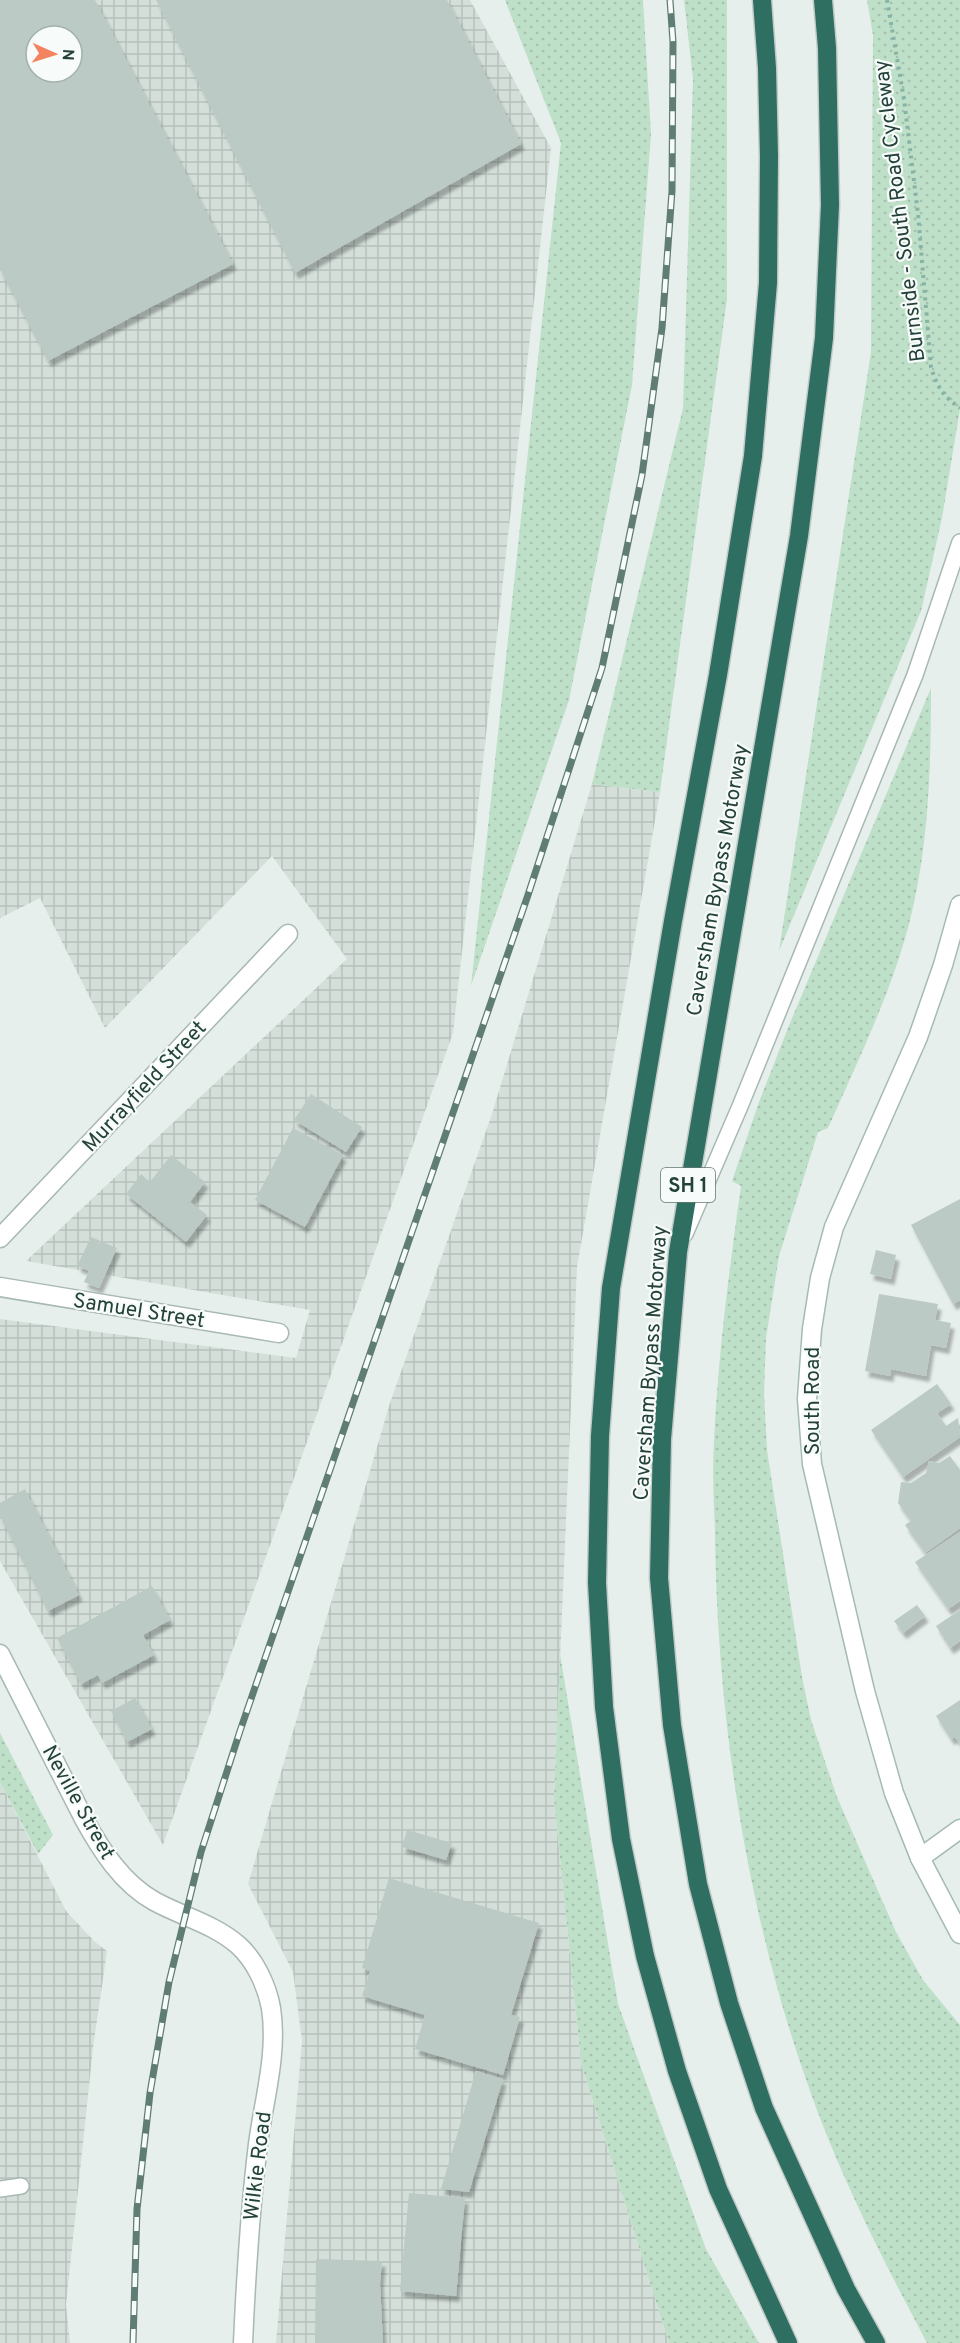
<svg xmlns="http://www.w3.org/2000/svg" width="960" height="2343" viewBox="0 0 960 2343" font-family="Overpass,sans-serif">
	<defs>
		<pattern id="industrial-grid" width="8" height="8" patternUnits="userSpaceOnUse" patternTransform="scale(1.5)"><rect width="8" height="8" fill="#d4dfda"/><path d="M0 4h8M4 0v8" fill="none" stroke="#b6c1bc"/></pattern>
		<pattern id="grass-dots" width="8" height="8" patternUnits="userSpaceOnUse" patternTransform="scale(1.5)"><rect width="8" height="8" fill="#bfe0c8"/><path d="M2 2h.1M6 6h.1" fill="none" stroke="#a4c1ad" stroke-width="1.8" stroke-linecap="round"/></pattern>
		<filter id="shadow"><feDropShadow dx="3.5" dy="6" stdDeviation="1.5" flood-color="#0004"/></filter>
	</defs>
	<rect width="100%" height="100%" fill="#e6efeb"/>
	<g fill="url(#industrial-grid)" fill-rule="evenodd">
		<path d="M0 0H470L551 148 453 1033 163 1845 0 1561V1319L296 1358 310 1310 26 1261 347 959 272 856 105 1028 40 898 0 918ZM36 36H72V72H36Z"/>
		<path d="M592 784 660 792 577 1267 554 1799 581 2063 669 2343H276L302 2041 293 1972 248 1884 390 1403 492 1114Z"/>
		<path d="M0 1782 66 1911 95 1942 107 1951 93 2048 66 2305 70 2343H0Z"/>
	</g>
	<g fill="url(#grass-dots)">
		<path d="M505 0H643L651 134 632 385 569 700 471 986 561 143Z"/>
		<path d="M684 0H727V299L660 792 592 784 683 408 693 79Z"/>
		<path d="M867 0H960V409L942 518 921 611 779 951 871 352 873 35Z"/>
		<path d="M931 688C931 781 928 875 897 964 878 1020 852 1074 828 1128L818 1132 779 1256 766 1338 764 1393 767 1450 802 1677 811 1720 837 1797 896 1932 923 1980 960 2025V2343H927C898 2288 869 2233 844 2176 757 1979 717 1747 715 1532 714 1503 712 1472 714 1442 718 1356 729 1271 741 1186L732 1181 759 1102 790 1023Z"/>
		<path d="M560 1654 618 2004 706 2249 759 2343H669L581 2063 554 1799Z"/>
		<path d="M0 1733 53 1835 38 1854 0 1782Z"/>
	</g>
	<g fill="#bbcac4" fill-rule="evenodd" filter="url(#shadow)">
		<path d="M0 0H95L233 264 48 361 0 269ZM36 36H72V72H36Z"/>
		<path d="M156 0H447L521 144 295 273Z"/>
		<path d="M311 1094 362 1127 346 1152 294 1120Z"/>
		<path d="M293 1128 343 1155 305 1227 255 1200Z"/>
		<path d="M171 1155 205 1182 190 1202 207 1215 186 1242 126 1194 141 1174 150 1182Z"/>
		<path d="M960 1199V1300L953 1304 911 1225Z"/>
		<path d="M91 1237 117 1248 99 1288 84 1282 89 1271 77 1266Z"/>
		<path d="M876 1250 896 1255 891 1279 870 1274Z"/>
		<path d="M879 1294 938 1304 935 1320 951 1323 946 1348 931 1345 926 1376 891 1369 890 1376 865 1371Z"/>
		<path d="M937 1384 951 1404 937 1413 946 1426 958 1418 960 1437 903 1477 871 1430Z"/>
		<path d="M950 1456 960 1470V1528L925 1553 905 1525 911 1521 898 1503 901 1482 911 1483 926 1473 929 1461 939 1463Z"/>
		<path d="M25 1489 79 1595 48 1611 0 1516V1503Z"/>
		<path d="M960 1532V1601L948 1609 915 1562Z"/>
		<path d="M152 1586 170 1620 143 1635 154 1655 102 1683 98 1675 81 1684 57 1638Z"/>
		<path d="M917 1605 925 1616 903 1633 894 1621Z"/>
		<path d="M960 1610V1641L950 1648 936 1626Z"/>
		<path d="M135 1698 152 1729 127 1742 111 1711Z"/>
		<path d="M960 1700V1744L955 1737 951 1739 936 1716Z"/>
		<path d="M407 1830 452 1843 446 1860 402 1847Z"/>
		<path d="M389 1878 539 1923 511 2015 520 2017 503 2075 415 2049 425 2015 362 1996 370 1971 362 1968Z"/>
		<path d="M476 2071 503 2079 501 2086 469 2192 441 2189Z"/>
		<path d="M409 2193 465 2198 456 2296 400 2291Z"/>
		<path d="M316 2259 382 2261 380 2283 383 2343H315Z"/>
	</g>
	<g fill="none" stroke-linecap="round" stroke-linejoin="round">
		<g stroke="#a8b8b2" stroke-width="18">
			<g id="lane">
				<path d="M685 1234 741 1104 915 675 960 542"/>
				<path d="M0 2189 21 2186"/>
			</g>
		</g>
		<g stroke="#a8b8b2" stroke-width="21">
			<g id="street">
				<path d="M0 1238 288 934"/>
				<path d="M0 1287 279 1333"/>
				<path d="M0 1654 84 1819C101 1850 122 1883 154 1901 181 1916 214 1924 238 1945 255 1960 267 1986 271 2008 278 2053 264 2099 258 2144 250 2210 246 2276 243 2343"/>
			</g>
		</g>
		<g stroke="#a4bbb3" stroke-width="21">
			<g id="secondary">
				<path d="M960 905 943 965 918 1037 834 1227 820 1278 812 1329 807 1399 812 1464 865 1691 894 1793 920 1858 960 1934"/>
				<path d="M920 1858 960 1829"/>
			</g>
		</g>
		<g stroke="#c2cac8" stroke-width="21">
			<g id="highway">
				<path d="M762 0 767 68 769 156 768 283 753 456 718 675 673 921 611 1288 600 1436 597 1583 604 1707 621 1839 645 1956 677 2071 718 2189 788 2343"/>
				<path d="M823 0 827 48 830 205 824 338 799 536 678 1252 662 1439 659 1578 672 1725 698 1884 729 2003 764 2108 846 2289 876 2343"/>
			</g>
		</g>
		<path stroke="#86b3a5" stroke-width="4" stroke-dasharray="3 4.5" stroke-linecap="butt" d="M887 0 904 99 918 214 931 367C937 387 943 396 960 408"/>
		<use href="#lane" stroke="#fff" stroke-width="15"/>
		<use href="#street" stroke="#fff" stroke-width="18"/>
		<use href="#secondary" stroke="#fff" stroke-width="18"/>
		<use href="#highway" stroke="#2f6f62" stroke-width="18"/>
		<g stroke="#5f7d75" stroke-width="7">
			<path id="rail" d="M133 2343 137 2209 150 2093 169 1982 201 1852 240 1731 528 895 602 668 642 475 662 328 672 191 673 42 670 0"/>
		</g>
		<use href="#rail" stroke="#f7fbf9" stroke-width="4.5" stroke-dasharray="14" stroke-linecap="butt"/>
	</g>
	<g text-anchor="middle" stroke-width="4.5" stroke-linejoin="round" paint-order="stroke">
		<rect fill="#f7fbf9" stroke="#637a73" stroke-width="1.5" x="661" y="1168" width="54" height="34" rx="4.5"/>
		<g font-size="20" font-weight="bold" fill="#24423a">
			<text x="688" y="1192">SH 1</text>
		</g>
		<g font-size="21" fill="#24423a" stroke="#f7fbf9">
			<text transform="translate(899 211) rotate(-97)" y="7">Burnside - South Road Cycleway</text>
			<text transform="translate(717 880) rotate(-80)" y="7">Caversham Bypass Motorway</text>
			<text transform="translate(144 1086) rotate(-47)" y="7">Murrayfield Street</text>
			<text transform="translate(139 1310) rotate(9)" y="7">Samuel Street</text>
			<text transform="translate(650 1363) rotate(-86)" y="7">Caversham Bypass Motorway</text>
			<text transform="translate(812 1401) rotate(-90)" y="7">South Road</text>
			<text transform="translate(79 1802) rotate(61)" y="7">Neville Street</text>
			<text transform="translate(257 2166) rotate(-83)" y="7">Wilkie Road</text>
		</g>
	</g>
	<g transform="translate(54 54) rotate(93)"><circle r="28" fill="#f7fbf9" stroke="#a3b1ad" stroke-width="1.5"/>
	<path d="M0-4.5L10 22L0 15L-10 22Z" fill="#f4845f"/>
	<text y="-9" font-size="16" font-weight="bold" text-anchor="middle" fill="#24423a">N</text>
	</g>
</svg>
